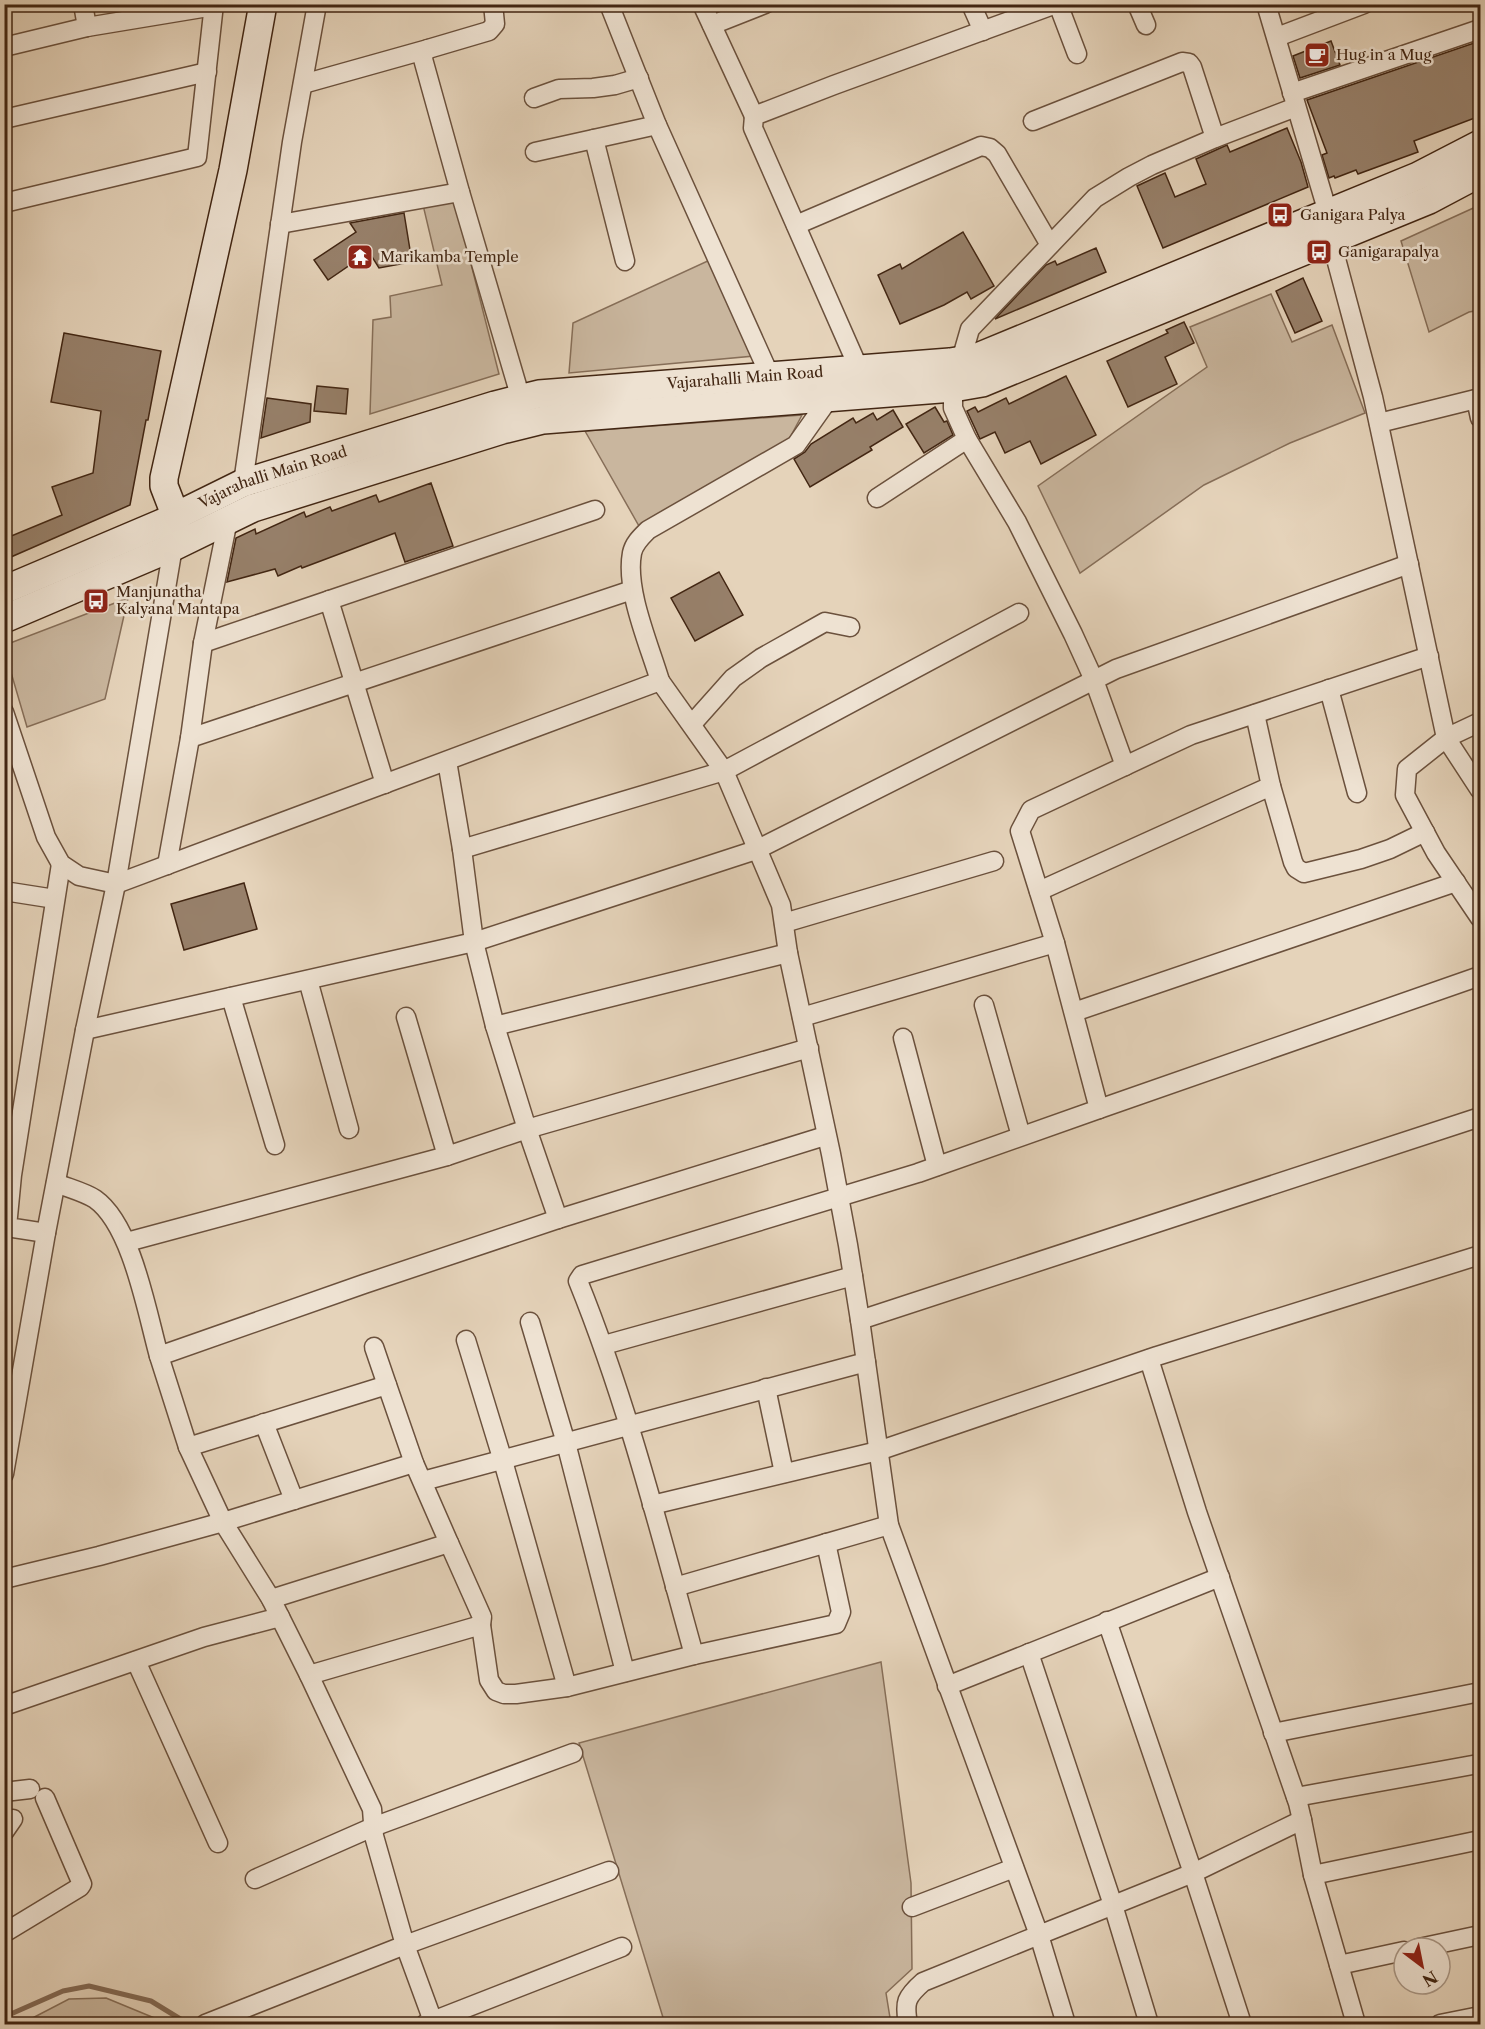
<svg xmlns="http://www.w3.org/2000/svg" width="1485" height="2029" viewBox="0 0 1485 2029" font-family="'Libre Caslon Text',serif">
	<rect width="100%" height="100%" fill="#e5d3ba"/>
	<filter id="stains"><feTurbulence type="fractalNoise" baseFrequency=".00333" numOctaves="4"/><feColorMatrix values="0 0 0 0 .2 0 0 0 0 .09 0 0 0 0 .02 0 0 0 .5 -.17"/></filter>
	<radialGradient id="worn" r=".72"><stop offset=".6" stop-color="#630" stop-opacity="0"/><stop offset="1" stop-color="#630" stop-opacity=".3"/></radialGradient>
	<g fill="#c9b69e" stroke="#866e58" stroke-width="1.5">
		<path d="M455 201 499 374 370 414 373 320 391 317 390 296 442 285 423 205Z"/>
		<path d="M1480 205V310L1469 312 1429 332 1401 241Z"/>
		<path d="M712 259 754 356 569 373 573 323Z"/>
		<path d="M1271 294 1292 342 1332 325 1365 413 1290 443 1204 485 1080 573 1038 486 1207 367 1190 327Z"/>
		<path d="M802 415 786 445 639 526 585 431Z"/>
		<path d="M128 598 105 699 27 727 5 652V645Z"/>
		<path d="M881 1662 911 1883 912 1969 886 1993 891 2024H665L579 1743Z"/>
		<path d="M106 1998 169 2024H21L69 1999Z"/>
	</g>
	<g fill="none" stroke-linecap="round" stroke-linejoin="round">
		<path stroke="#836a55" stroke-width="5" d="M4 2017 63 1991 89 1986 151 2001 182 2020 184 2024"/>
	</g>
	<g fill="#97806a" stroke="#422613" stroke-width="1.5">
		<path d="M1331 41 1340 65 1300 78 1293 56Z"/>
		<path d="M1480 41V116L1414 141 1418 152 1358 174 1356 170 1335 178 1334 176 1329 178 1322 155 1327 153 1307 100Z"/>
		<path d="M1287 128 1301 162 1308 187 1163 248 1137 186 1165 173 1175 197 1206 184 1196 159 1227 145 1230 152Z"/>
		<path d="M404 213 412 262 379 268 369 252 328 280 314 260 356 232 350 223Z"/>
		<path d="M963 232 994 286 971 299 967 292 944 305 900 324 878 275 900 264 902 269Z"/>
		<path d="M1096 248 1106 272 995 319 1046 265 1055 261 1057 265Z"/>
		<path d="M1303 278 1322 321 1295 333 1276 291Z"/>
		<path d="M1184 322 1194 343 1165 357 1177 384 1128 407 1107 361 1168 333 1166 330Z"/>
		<path d="M64 333 161 351 148 420H146L130 505 4 560V539L62 515 52 487 93 473 101 411 51 402Z"/>
		<path d="M1066 376 1096 435 1041 464 1030 441 1005 453 995 432 980 439 967 411 975 407 978 412 1006 398 1009 404Z"/>
		<path d="M317 386 348 389 346 414 314 411Z"/>
		<path d="M267 398 311 404 310 422 261 438Z"/>
		<path d="M935 407 944 422 947 421 953 435 924 453 906 424Z"/>
		<path d="M893 410 903 427 870 447 872 450 810 487 794 459 805 452 811 444 853 418 856 423 873 413 877 420Z"/>
		<path d="M431 483 453 546 405 562 395 533 302 568 301 566 278 576 275 569 227 582 236 538 255 529 256 534 304 512 306 517 330 507 332 511 376 495 379 502Z"/>
		<path d="M719 572 743 615 695 641 671 598Z"/>
		<path d="M244 883 257 929 184 950 171 904Z"/>
	</g>
	<g fill="none" stroke-linecap="round" stroke-linejoin="round">
		<g stroke="#6b513d" stroke-width="21">
			<g id="street">
				<path d="M83 4 87 27"/>
				<path d="M493 4 495 24 489 31 428 49 424 53 423 59 460 192 521 399"/>
				<path d="M609 4 657 125 770 376"/>
				<path d="M702 4 754 116"/>
				<path d="M971 4 983 31"/>
				<path d="M1058 4 1077 54"/>
				<path d="M1137 4 1146 25"/>
				<path d="M1266 4 1328 213 1331 240 1373 397 1446 738 1480 722"/>
				<path d="M712 25 765 4"/>
				<path d="M1277 37 1364 4"/>
				<path d="M4 47 87 27 214 6"/>
				<path d="M303 84 428 49"/>
				<path d="M1292 93 1480 29"/>
				<path d="M534 98 559 89 593 88 615 85 639 78"/>
				<path d="M4 119 207 72"/>
				<path d="M1033 121 1182 62 1189 63 1192 67 1215 138"/>
				<path d="M594 139 625 261"/>
				<path d="M535 152 657 125"/>
				<path d="M4 203 197 157 214 4"/>
				<path d="M280 224 460 192"/>
				<path d="M796 225 981 146 990 148 997 154 1050 245"/>
				<path d="M859 369 753 128 754 116 834 85 1056 4"/>
				<path d="M1476 399 1480 418"/>
				<path d="M1379 423 1480 398"/>
				<path d="M243 483 292 142 317 4"/>
				<path d="M877 498 967 439"/>
				<path d="M329 600 385 784"/>
				<path d="M203 643 595 510"/>
				<path d="M660 681C649 644 625 590 632 553 634 543 642 536 648 530L796 445 830 397"/>
				<path d="M1329 689 1357 793"/>
				<path d="M4 712 46 837 61 864 79 876 116 884 660 681 724 771 781 905 788 953 831 1154 848 1245 860 1320 889 1525 1039 1935 1193 1873 1302 1820 1313 1875 1356 2024"/>
				<path d="M692 724 733 678 761 658 825 622 850 627"/>
				<path d="M190 738 632 590"/>
				<path d="M447 761 462 849 474 942 495 1026 527 1129 809 1048"/>
				<path d="M1125 766 1094 680 1073 634 1017 522 967 439 953 408V388L970 329 1095 198 1129 177 1152 165 1215 138 1296 107"/>
				<path d="M1271 786 1293 862 1296 868 1304 873 1361 859 1390 849 1425 832"/>
				<path d="M1480 790 1446 738 1407 769 1405 795 1436 853 1480 918"/>
				<path d="M462 849 724 771 1019 613"/>
				<path d="M167 865 190 738 203 643 228 520"/>
				<path d="M4 891 55 899"/>
				<path d="M1039 891 1271 786 1255 714"/>
				<path d="M784 923 994 861"/>
				<path d="M308 980 349 1129"/>
				<path d="M231 997 275 1145"/>
				<path d="M984 1005 1021 1136"/>
				<path d="M1074 1012 1456 882"/>
				<path d="M406 1017 447 1156"/>
				<path d="M802 1017 1055 943"/>
				<path d="M495 1026 788 953"/>
				<path d="M85 1030 474 942 756 850 1116 669 1409 564"/>
				<path d="M903 1038 937 1166"/>
				<path d="M1099 1109 1480 976"/>
				<path d="M56 1183C68 1188 84 1192 95 1199 132 1225 147 1313 159 1356L364 1284 558 1219 825 1136"/>
				<path d="M46 1233 7 1227 12 1175 61 864"/>
				<path d="M127 1242 447 1156 527 1129 558 1219"/>
				<path d="M860 1320 1480 1117"/>
				<path d="M530 1322 566 1443 625 1672"/>
				<path d="M466 1340 503 1461 567 1687"/>
				<path d="M604 1345 853 1276"/>
				<path d="M374 1347 387 1385"/>
				<path d="M159 1356 188 1447 223 1522 271 1599 309 1675 372 1809 374 1836 405 1945 434 2024"/>
				<path d="M1149 1359 1197 1512 1298 1803 1302 1820"/>
				<path d="M766 1388 784 1473"/>
				<path d="M264 1423 294 1500"/>
				<path d="M188 1447 387 1385 414 1463 449 1543 271 1599"/>
				<path d="M4 1474 46 1233 85 1030 116 884 173 547"/>
				<path d="M423 1481 866 1362"/>
				<path d="M652 1505 878 1451 1157 1356 1480 1255"/>
				<path d="M4 1579 99 1556 223 1522 414 1463"/>
				<path d="M675 1587 889 1525"/>
				<path d="M1107 1621 1193 1873 1242 2024"/>
				<path d="M481 1625 489 1680 496 1691 504 1694H516L567 1687 694 1655 836 1624 841 1612 826 1543"/>
				<path d="M1029 1653 1113 1905 1149 2024"/>
				<path d="M694 1655C659 1529 627 1402 578 1281L582 1275 918 1173 1099 1109 1055 943 1020 831 1031 810 1191 735 1429 656"/>
				<path d="M136 1661 218 1843"/>
				<path d="M309 1675 481 1625 482 1617 449 1543"/>
				<path d="M947 1686 1220 1577"/>
				<path d="M4 1706 204 1637 280 1617"/>
				<path d="M1273 1733 1480 1692"/>
				<path d="M4 1792 30 1789"/>
				<path d="M1296 1797 1478 1764"/>
				<path d="M4 1832 13 1819"/>
				<path d="M1313 1875 1480 1840"/>
				<path d="M255 1879 373 1827 573 1753"/>
				<path d="M912 1907 1014 1868"/>
				<path d="M4 1933 80 1887 82 1884 45 1798"/>
				<path d="M1419 1948 1480 1935"/>
				<path d="M1339 1965 1404 1951"/>
				<path d="M205 2024 405 1945 609 1871"/>
				<path d="M425 2024 622 1947"/>
				<path d="M908 2024C904 2002 906 1997 923 1982L1039 1935 1066 2024"/>
				<path d="M1440 2024 1480 2016"/>
			</g>
		</g>
		<g stroke="#422613" stroke-width="30">
			<g id="secondary">
				<path d="M174 534 176 517 164 486V478L233 170 263 4"/>
				<path id="s1" d="M4 590 162 523 243 483 495 405 539 394 950 362 975 358 1418 176 1480 144"/>
				<path d="M4 619 173 547 253 508 502 430 543 420 953 388 982 383 1429 200 1480 173"/>
			</g>
		</g>
		<use href="#street" stroke="#eee2d2" stroke-width="18"/>
		<use href="#secondary" stroke="#eee2d2" stroke-width="27"/>
	</g>
	<defs>
		<g id="cafe-square" transform="scale(1.35)"><rect x="-9" y="-9" width="18" height="18" rx="4" fill="#8f2418" stroke="#eee2d2"/><path d="M-5.5-4.5H6V0H3Q3 3.5 0 3.5H-2.5Q-5.5 3.5-5.5 0ZM3-3.2v2h1.7v-2ZM-6 4.5H4V6H-6Z" fill="#fff"/></g>
		<g id="bus-square" transform="scale(1.35)"><rect x="-9" y="-9" width="18" height="18" rx="4" fill="#8f2418" stroke="#eee2d2"/><path d="M-5-6H5V4H4V6H2V4H-2V6H-4V4H-5ZM-3.5-4V0h7V-4ZM-3.5 1.2v1.5H-2V1.2ZM2 1.2v1.5H3.5V1.2Z" fill="#fff"/></g>
		<g id="temple-square" transform="scale(1.35)"><rect x="-9" y="-9" width="18" height="18" rx="4" fill="#8f2418" stroke="#eee2d2"/><path d="M0-6L5-2H3V0L6.5 2.5H4V6H1.5V3h-3V6H-4V2.5H-6.5L-3 0V-2H-5Z" fill="#fff"/></g>
	</defs>
	<g fill-rule="evenodd">
		<use href="#cafe-square" x="1317" y="55"/>
		<use href="#bus-square" x="1280" y="215"/>
		<use href="#bus-square" x="1319" y="252"/>
		<use href="#temple-square" x="360" y="257"/>
		<use href="#bus-square" x="96" y="601"/>
	</g>
	<g text-anchor="middle" stroke-width="5" stroke-linejoin="round" paint-order="stroke">
		<g font-size="15" fill="#422613" stroke="#eee2d2" text-anchor="start">
			<text x="1336" y="60">Hug in a Mug</text>
			<text x="1300" y="220">Ganigara Palya</text>
			<text x="1338" y="257">Ganigarapalya</text>
			<text x="380" y="262">Marikamba Temple</text>
			<text x="116" y="597">Manjunatha<tspan x="116" dy="17">Kalyana Mantapa</tspan></text>
		</g>
		<g font-size="15" fill="#422613" stroke="#eee2d2">
			<text dy="5" stroke="none"><textPath href="#s1" startOffset="778">Vajarahalli Main Road</textPath></text>
			<text dy="5" stroke="none"><textPath href="#s1" startOffset="292">Vajarahalli Main Road</textPath></text>
		</g>
	</g>
	<rect width="1485" height="2029" fill="none" stroke="#e5d3ba" stroke-width="24"/>
	<rect x="6" y="6" width="1473" height="2017" fill="none" stroke="#422613" stroke-width="3"/>
	<rect x="12" y="12" width="1461" height="2005" fill="none" stroke="#422613" stroke-width="1.5"/>
	<g transform="translate(1422 1966) rotate(148)"><circle r="28" fill="#eee2d2" stroke="#a99786" stroke-width="1.5"/>
	<path d="M0-4.5L10 22L0 15L-10 22Z" fill="#8f2418"/>
	<text y="-9" font-size="16" font-weight="bold" text-anchor="middle" fill="#422613">N</text>
	</g>
	<rect width="100%" height="100%" filter="url(#stains)"/>
	<rect width="100%" height="100%" fill="url(#worn)"/>
</svg>
